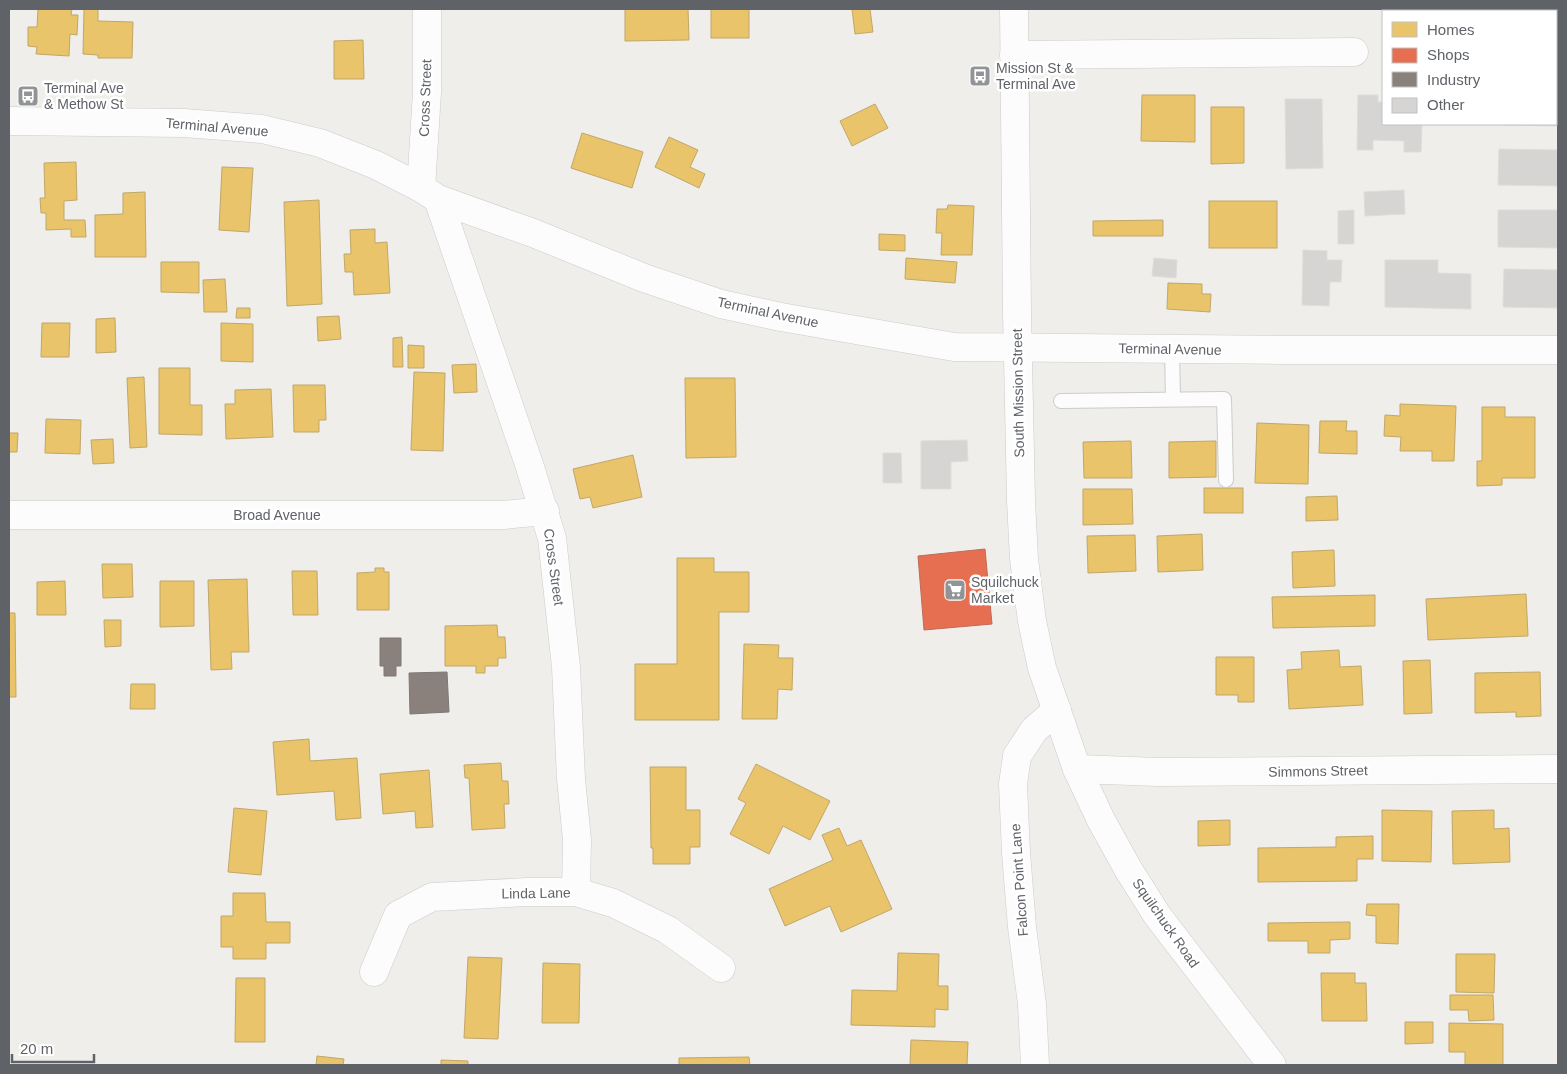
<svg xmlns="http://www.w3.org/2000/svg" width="1567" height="1074" viewBox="0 0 1567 1074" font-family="Helvetica,sans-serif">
	<rect width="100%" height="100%" fill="#efeeea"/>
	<g fill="#e9c46a" stroke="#c0a769">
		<path d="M38 9H72L71 15H78L77 35 70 34 69 56 36 54 37 47 28 46V27H37Z"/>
		<path d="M84 9H98V21L133 22 132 58H98V55L83 54Z"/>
		<path d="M625 9H688L689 40 625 41Z"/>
		<rect x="711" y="9" width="38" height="29"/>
		<path d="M852 9H870L873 32 855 34Z"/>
		<path d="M363 40 364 79H334V41Z"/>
		<path d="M1142 95H1195V142L1141 141Z"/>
		<path d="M875 104 888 128 852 146 840 121Z"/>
		<path d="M1211 107H1244V163L1211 164Z"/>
		<path d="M582 133 643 152 632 188 571 168Z"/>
		<path d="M669 137 698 150 690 167 705 174 699 188 655 167Z"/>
		<path d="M76 162 77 200 64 201V220H85L86 237H71V229L46 230V213H41L40 198H45L44 163Z"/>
		<path d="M222 167 253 168 249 232 219 230Z"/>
		<path d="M145 192 146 257H95V215L123 214V193Z"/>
		<path d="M319 200 322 304 287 306 284 202Z"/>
		<rect x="1209" y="201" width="68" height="47"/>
		<path d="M948 205 974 206 972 255H941L942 233H936L937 209H947Z"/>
		<path d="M1163 220V236H1093V221Z"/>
		<path d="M375 229V243L387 242 390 293 354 295 353 272H345L344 254H351L350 230Z"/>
		<path d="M879 234 905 235V251L879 250Z"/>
		<path d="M906 258 957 262 955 283 905 279Z"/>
		<path d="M161 262H199V293L161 292Z"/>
		<path d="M225 279 227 312H204L203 280Z"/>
		<path d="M1168 283 1202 284V294H1211L1210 312 1167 309Z"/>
		<path d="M237 308H250V318H236Z"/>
		<path d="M339 316 341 339 318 341 317 317Z"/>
		<path d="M115 318 116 352 96 353V319Z"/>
		<path d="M42 323H70L69 357H41Z"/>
		<path d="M221 323 253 324V362L221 361Z"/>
		<path d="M402 337 403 367H393V338Z"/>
		<path d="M408 345 424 346V368H408Z"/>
		<path d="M476 364 477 392 454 393 452 365Z"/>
		<path d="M159 368H190V405H202V435L159 434Z"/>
		<path d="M414 372 445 373 443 451 411 450Z"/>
		<path d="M144 377 147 447 130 448 127 378Z"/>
		<path d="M685 378H735L736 457 686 458Z"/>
		<path d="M293 385H325L326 420H319V432H294Z"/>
		<path d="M271 389 273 437 226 439 225 404H235V390Z"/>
		<path d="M1400 404 1456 406 1454 461H1432V451H1400L1401 437 1384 436 1385 415 1400 416Z"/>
		<path d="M1482 407H1505V417H1535V478H1502V485L1477 486V461H1482Z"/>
		<path d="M46 419 81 420 80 454 45 453Z"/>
		<path d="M1320 421H1347L1346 431H1357V454L1319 453Z"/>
		<path d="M1257 423 1309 425 1308 484 1255 483Z"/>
		<path d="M9 433H18L17 452H9Z"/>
		<path d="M113 439 114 463 93 464 91 440Z"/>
		<path d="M1131 441 1132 478H1084L1083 442Z"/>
		<path d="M1216 441V477L1169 478V442Z"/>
		<path d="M633 455 642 497 593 508 590 497 580 499 573 469Z"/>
		<rect x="1204" y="488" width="39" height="25"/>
		<path d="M1083 489H1132L1133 524 1083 525Z"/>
		<path d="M1337 496 1338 520 1306 521V497Z"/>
		<path d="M1202 534 1203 570 1158 572 1157 536Z"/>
		<path d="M1135 535 1136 571 1088 573 1087 536Z"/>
		<path d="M1334 550 1335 586 1293 588 1292 552Z"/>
		<path d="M677 558H714V572H749V612H719V720H635V664H677Z"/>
		<path d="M102 564H132L133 597 103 598Z"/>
		<path d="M375 568H384V572H389V610H357V573L375 572Z"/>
		<path d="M292 571H317L318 615H293Z"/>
		<path d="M247 579 249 652H231L232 669 211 670 208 580Z"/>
		<path d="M65 581 66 615H37V582Z"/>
		<path d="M160 581H194V626L160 627Z"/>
		<path d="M1526 594 1528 636 1428 640 1426 599Z"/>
		<path d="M1375 595V626L1273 628 1272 597Z"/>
		<path d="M9 613H15L16 697H9Z"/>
		<path d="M104 620H121V646L105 647Z"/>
		<path d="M497 625 498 637H505L506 658H498V666H485V673H476V666H445V626Z"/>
		<path d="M744 644 779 645 778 658H793L792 690 778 689 777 719H742Z"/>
		<path d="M1339 650 1340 667 1361 666 1363 705 1289 709 1287 670 1302 669 1301 652Z"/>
		<path d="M1216 657H1254V702H1238V695H1216Z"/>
		<path d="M1430 660 1432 713 1404 714 1403 661Z"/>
		<path d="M1540 672 1541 716 1516 717V712L1475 713V673Z"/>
		<path d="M131 684H155V709H130Z"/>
		<path d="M309 739 310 761 357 758 361 818 336 820 334 791 277 795 273 742Z"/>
		<path d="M501 763 502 781H508L509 804H504L505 828 472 830 469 778H465L464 765Z"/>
		<path d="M756 764 830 801 810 840 783 826 769 854 730 834 746 803 738 799Z"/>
		<path d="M650 767H686V810H700V847H690V864H653V848H651Z"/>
		<path d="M429 770 433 827 416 828 415 811 383 814 380 774Z"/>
		<path d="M234 808 267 811 261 875 228 872Z"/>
		<path d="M1382 810 1432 811 1431 862 1382 861Z"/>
		<path d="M1494 810V829L1509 828 1510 862 1453 864 1452 811Z"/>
		<path d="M1230 820V845L1198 846V821Z"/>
		<path d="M839 828 847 846 861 840 892 909 841 932 830 906 785 926 769 889 833 860 822 835Z"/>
		<path d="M1373 836V859H1357V881L1258 882V848L1336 847V837Z"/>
		<path d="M233 893H265L266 922H290V943H266V959H233V947H221V916H233Z"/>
		<path d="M1367 904H1399L1398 944 1376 943V916L1366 915Z"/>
		<path d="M1350 922V939L1330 940V953H1308V941H1268V923Z"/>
		<path d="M898 953 939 954 938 986H948V1010L935 1009V1027L851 1025 852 990 897 991Z"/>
		<path d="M1456 954H1495L1494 993 1456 992Z"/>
		<path d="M468 957 502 958 498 1039 464 1038Z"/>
		<path d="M543 963 580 964 579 1023H542Z"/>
		<path d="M1321 973H1355V983H1366L1367 1021H1322Z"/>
		<path d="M236 978H265V1042H235Z"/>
		<path d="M1450 995H1493L1494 1020 1469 1021 1468 1010H1450Z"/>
		<path d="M1405 1022H1433V1043L1405 1044Z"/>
		<path d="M1449 1023 1503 1024V1065H1465V1052H1449Z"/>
		<path d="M911 1040 968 1042 967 1065H910Z"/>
		<path d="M317 1056 344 1059 343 1065H316Z"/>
		<path d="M749 1057 750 1065H679V1058Z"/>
		<path d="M441 1060 468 1061V1065H441Z"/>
	</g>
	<path fill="#e76f51" stroke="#be6b58" d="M985 549 992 624 924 630 918 556Z"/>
	<g fill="#8a817c" stroke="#7d7876">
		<path d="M380 638H401V666H396V676H384V666H380Z"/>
		<path d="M447 672 449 712 410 714 409 673Z"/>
	</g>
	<g fill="#d6d5d3" stroke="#deddd9">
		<path d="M1484 9H1558V24H1556V11H1484Z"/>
		<path d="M1556 88H1558V126L1500 125V124H1556Z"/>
		<path d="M1358 95H1378V102H1383V124H1422L1421 152H1404V141L1373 140V150H1357Z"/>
		<path d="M1285 99H1322L1323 168 1286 169Z"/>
		<path d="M1499 149 1558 150V186L1498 185Z"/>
		<path d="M1404 190 1405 214 1365 216 1364 192Z"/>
		<path d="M1354 210V244H1338V211Z"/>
		<path d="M1498 210H1558V248L1498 247Z"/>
		<path d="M1303 250 1327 251V260H1342L1341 282H1330L1329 306 1302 305Z"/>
		<path d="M1154 258 1177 260 1176 278 1152 276Z"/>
		<path d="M1385 260H1438V273L1471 274V309L1385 307Z"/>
		<path d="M1504 269 1558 270V308L1503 307Z"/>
		<path d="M967 440 968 461 951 462V489H921V441Z"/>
		<path d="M883 453H901L902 483H883Z"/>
	</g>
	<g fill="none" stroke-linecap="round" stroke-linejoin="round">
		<g stroke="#cbcccc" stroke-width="16">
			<g id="service">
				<path d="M1172 349 1173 399"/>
				<path d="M1061 401 1224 399 1226 480"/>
			</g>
		</g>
		<g stroke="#cbcccc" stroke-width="29">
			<g id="minor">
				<path d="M1014 55 1354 52"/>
				<path d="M421 188 427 92V9"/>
				<path d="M438 199 529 464 552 538 566 667 571 779 577 840 576 892"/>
				<path d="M9 515H503L545 511"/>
				<path d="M1077 769 1158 772 1558 769"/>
				<path d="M374 972 398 915 432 897 527 892H576L613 903 668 930 721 968"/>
				<path d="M1035 1065 1032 1004 1022 927 1016 853 1013 784 1017 756 1034 730 1057 710"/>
			</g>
		</g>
		<g stroke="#cbcccc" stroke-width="29">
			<path id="tertiary" d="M9 121 184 123 262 129 320 143 376 165 421 188 438 199 533 233 644 278 721 304 781 317 954 347 1286 350H1558"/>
		</g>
		<g stroke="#cacacb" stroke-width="29">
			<path id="secondary" d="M1014 9 1017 312 1021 501 1024 559 1032 621 1042 668 1077 769 1101 820 1128 869 1157 915 1272 1065"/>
		</g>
		<use href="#service" stroke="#fdfcfc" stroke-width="14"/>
		<use href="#minor" stroke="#fdfcfc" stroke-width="28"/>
		<use href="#tertiary" stroke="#fdfcfc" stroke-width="28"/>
		<use href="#secondary" stroke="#fdfcfc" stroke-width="28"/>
	</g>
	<defs>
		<g id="bus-square" transform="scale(1.125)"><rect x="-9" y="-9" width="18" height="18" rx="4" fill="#919496" stroke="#fff"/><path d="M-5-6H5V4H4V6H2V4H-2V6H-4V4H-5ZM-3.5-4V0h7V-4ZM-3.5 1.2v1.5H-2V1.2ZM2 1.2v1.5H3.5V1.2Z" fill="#fff"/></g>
		<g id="supermarket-square" transform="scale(1.125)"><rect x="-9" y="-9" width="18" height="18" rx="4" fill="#919496" stroke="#fff"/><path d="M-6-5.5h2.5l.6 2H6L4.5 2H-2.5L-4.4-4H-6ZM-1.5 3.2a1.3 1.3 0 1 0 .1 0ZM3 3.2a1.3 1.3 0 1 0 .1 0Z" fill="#fff"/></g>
	</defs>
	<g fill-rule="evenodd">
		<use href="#bus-square" x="980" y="76"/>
		<use href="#bus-square" x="28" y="96"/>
		<use href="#supermarket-square" x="955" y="590"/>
	</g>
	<g text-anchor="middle" stroke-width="5" stroke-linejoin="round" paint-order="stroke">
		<g font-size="14" fill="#5f6368" stroke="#fff" text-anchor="start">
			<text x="996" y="73">Mission St &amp;<tspan x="996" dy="16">Terminal Ave</tspan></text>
			<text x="44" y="93">Terminal Ave<tspan x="44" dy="16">&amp; Methow St</tspan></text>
			<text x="971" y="587">Squilchuck<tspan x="971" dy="16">Market</tspan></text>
		</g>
		<g font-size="14" fill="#5f6368" stroke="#fff">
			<text transform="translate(425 98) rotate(-88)" y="5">Cross Street</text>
			<text transform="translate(217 127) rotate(5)" y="5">Terminal Avenue</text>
			<text transform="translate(768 312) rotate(12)" y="5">Terminal Avenue</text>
			<text transform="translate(1170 349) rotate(1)" y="5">Terminal Avenue</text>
			<text transform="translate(1018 393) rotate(-91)" y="5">South Mission Street</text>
			<text x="277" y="520">Broad Avenue</text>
			<text transform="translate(554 567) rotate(82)" y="5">Cross Street</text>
			<text transform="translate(1318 771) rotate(-1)" y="5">Simmons Street</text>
			<text transform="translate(1019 880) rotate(-94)" y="5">Falcon Point Lane</text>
			<text transform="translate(536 893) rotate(-1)" y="5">Linda Lane</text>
			<text transform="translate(1166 923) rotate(55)" y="5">Squilchuck Road</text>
		</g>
	</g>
	<rect width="1567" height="1074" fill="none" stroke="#5f6368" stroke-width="20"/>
	<rect x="1382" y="10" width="175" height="115" fill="#ffffff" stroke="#bfc1c3"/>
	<rect x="1392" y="22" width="25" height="15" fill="#e9c46a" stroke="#bfc1c3"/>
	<text x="1427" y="35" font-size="15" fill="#5f6368">Homes</text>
	<rect x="1392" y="48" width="25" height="15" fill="#e76f51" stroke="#bfc1c3"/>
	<text x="1427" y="60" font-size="15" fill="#5f6368">Shops</text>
	<rect x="1392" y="72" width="25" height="15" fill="#8a817c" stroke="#bfc1c3"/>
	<text x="1427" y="85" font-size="15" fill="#5f6368">Industry</text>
	<rect x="1392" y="98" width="25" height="15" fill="#d6d5d3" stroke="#bfc1c3"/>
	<text x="1427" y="110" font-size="15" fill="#5f6368">Other</text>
	<path d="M12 1054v8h82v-8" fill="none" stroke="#5f6368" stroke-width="2.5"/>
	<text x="20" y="1054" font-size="15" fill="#5f6368" stroke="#ffffff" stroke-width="4" paint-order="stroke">20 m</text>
</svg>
